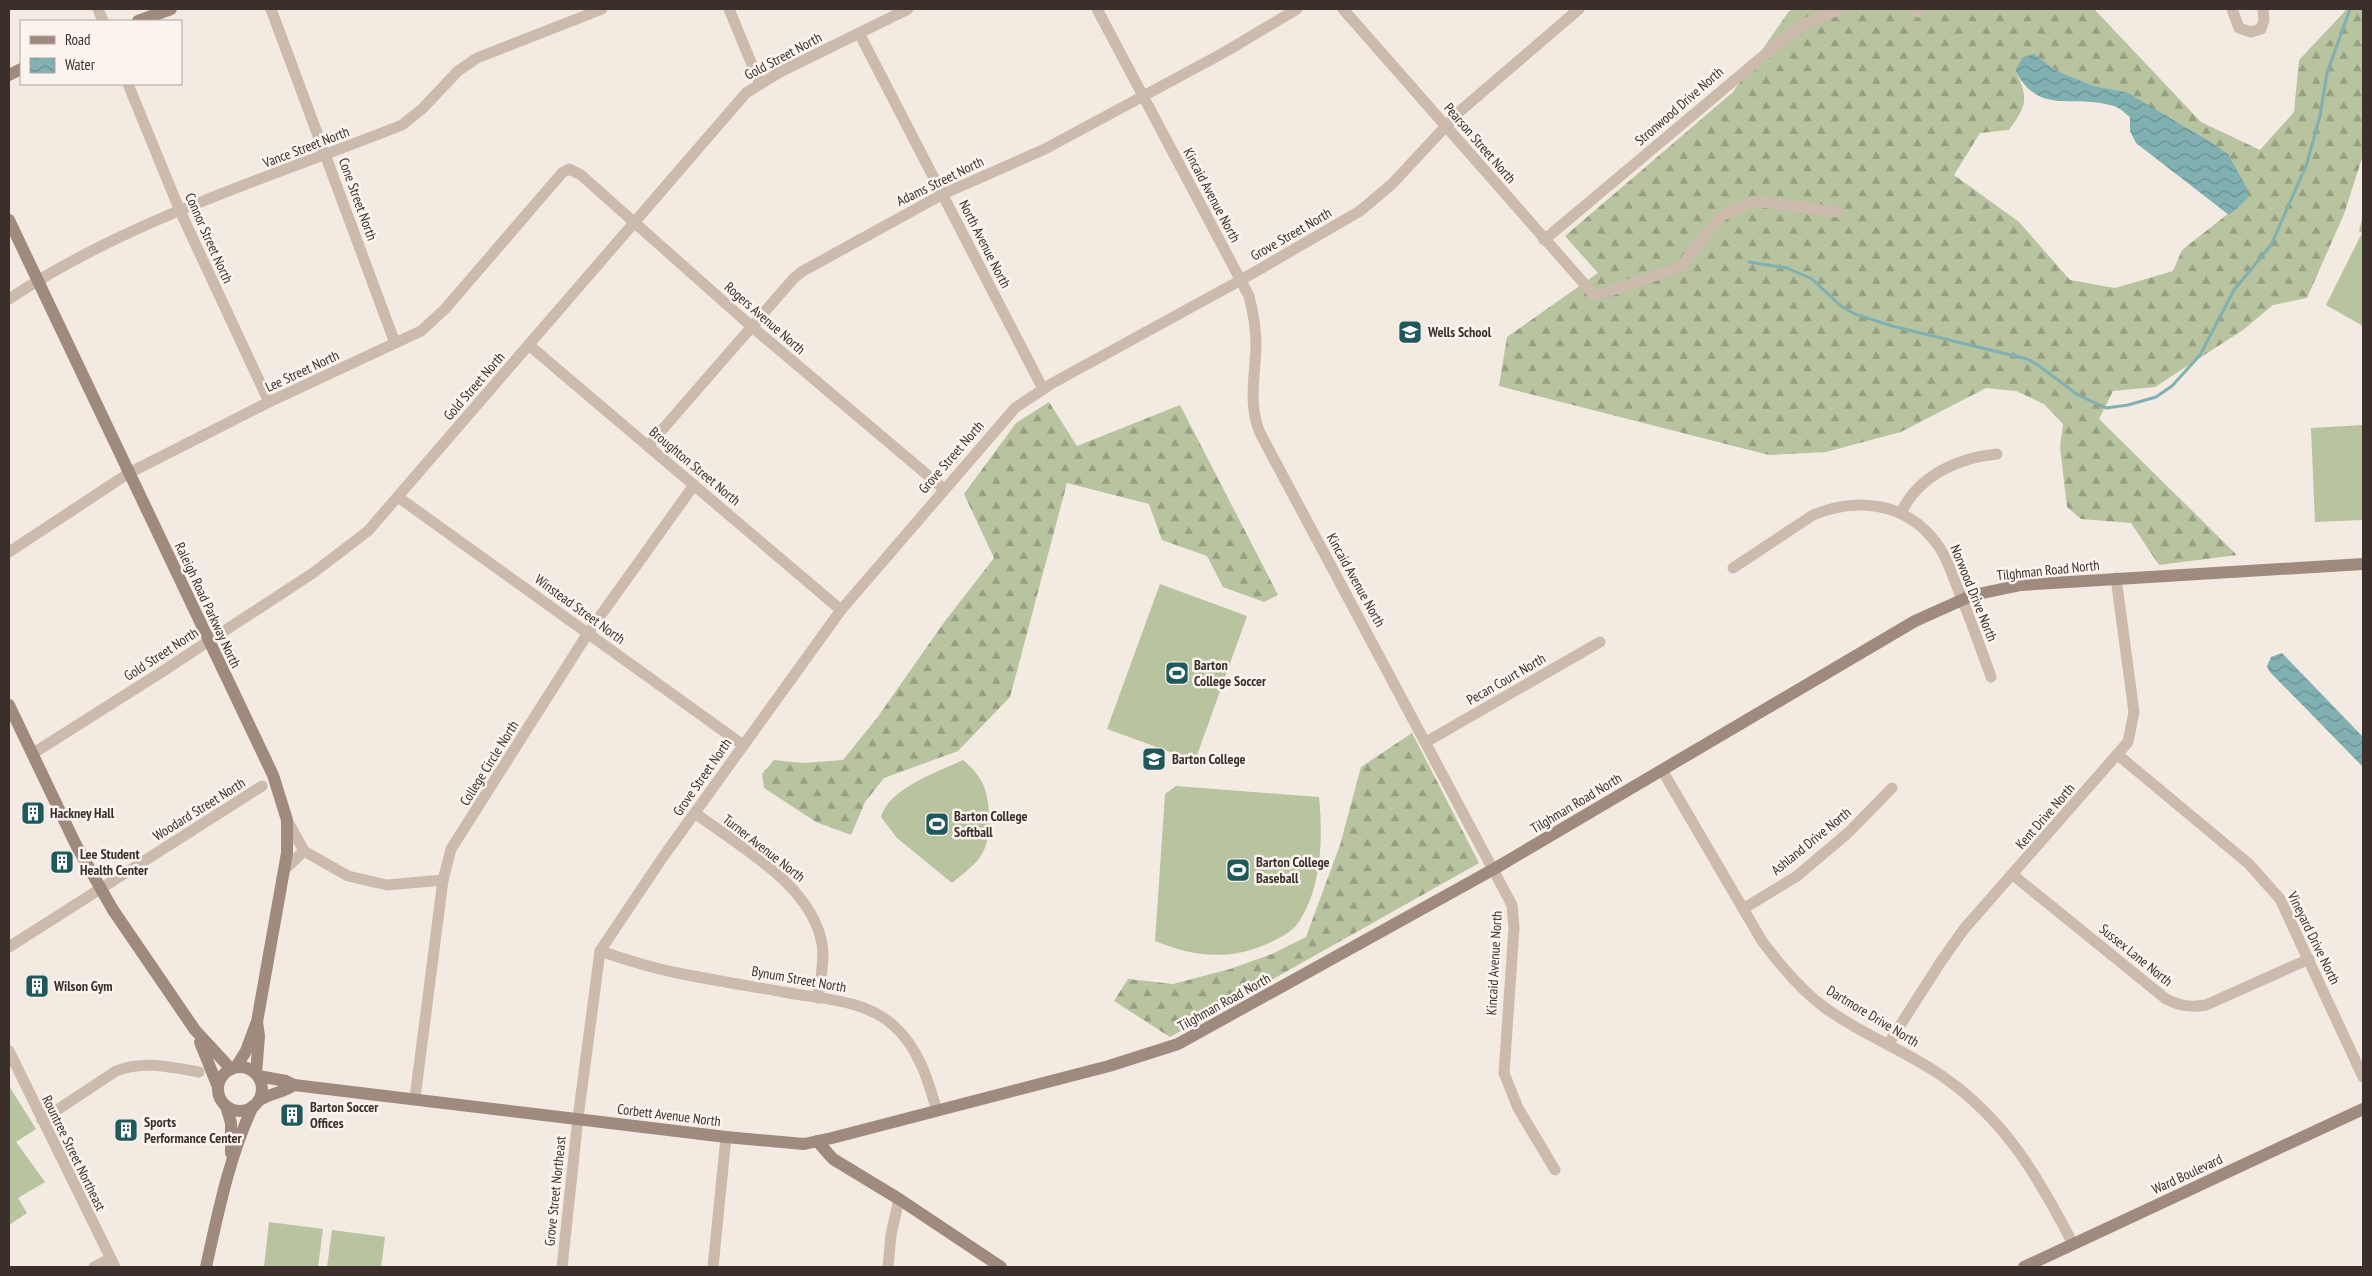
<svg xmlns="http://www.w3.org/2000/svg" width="2372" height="1276" viewBox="0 0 2372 1276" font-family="'PT Sans Narrow',sans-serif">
	<defs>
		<pattern id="forest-firs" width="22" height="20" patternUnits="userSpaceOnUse" patternTransform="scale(1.25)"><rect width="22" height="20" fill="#b8c3a0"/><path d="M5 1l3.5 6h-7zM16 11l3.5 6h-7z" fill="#979f83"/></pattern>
		<pattern id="water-waves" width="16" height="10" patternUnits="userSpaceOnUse" patternTransform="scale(1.25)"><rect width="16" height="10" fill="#80b0b1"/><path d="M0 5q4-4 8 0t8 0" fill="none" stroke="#6a9090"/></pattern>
	</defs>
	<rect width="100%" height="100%" fill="#f3eae1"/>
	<g fill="url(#forest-firs)" fill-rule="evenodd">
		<path d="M1795 9H2094L2201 122 2260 150 2294 112 2299 60 2347 9H2363V155L2344 214 2307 298 2273 305 2243 330 2155 387 2113 391 2099 419 2237 555 2159 565 2131 523 2081 519 2067 507 2060 447 2063 424 2044 404 2016 391 1986 388 1901 432 1826 452 1769 455 1499 386 1507 337 1598 273 1565 236 1733 92 1789 11ZM2034 54 2057 71 2094 86 2126 92 2248 198 2182 250 2173 271 2115 288 2070 280 2019 222 1954 175 1980 133 2009 130C2027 105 2029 98 2015 70Z"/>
		<path d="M1049 402 1077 446 1180 405 1278 595 1264 602 1223 587 1207 556 1162 540 1149 504 1067 483 1010 697 958 751 884 778 865 802 851 835 816 822 764 788 762 774 774 760 803 763 843 760 877 718 945 621 994 558 964 494 1016 423Z"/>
		<path d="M1412 733 1479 863 1170 1037 1114 1001 1128 979 1173 984 1230 969 1272 954 1306 937 1340 845 1361 767Z"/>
	</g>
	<g fill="#b8c3a0">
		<path d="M2363 216V326L2326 305 2362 233 2359 231Z"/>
		<path d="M2363 425V520L2315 522 2311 428Z"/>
		<path d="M1160 584 1247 616 1195 761 1107 729Z"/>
		<path d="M963 760C971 767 978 774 983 784 991 803 993 839 980 857 973 867 961 875 952 883L897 838 881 817C889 788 938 772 963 760Z"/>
		<path d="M1176 786 1319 797C1323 837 1322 889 1298 923 1291 933 1279 938 1269 943 1231 961 1193 957 1155 941L1165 794Z"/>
		<path d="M9 1086 36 1129 16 1142 45 1182 18 1198 27 1213 9 1225Z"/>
		<path d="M269 1222 323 1229 318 1267H264Z"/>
		<path d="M332 1230 385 1237 381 1267H327Z"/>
	</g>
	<g fill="url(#water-waves)">
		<path d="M2034 54 2057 71 2094 86 2126 92 2212 143 2228 154 2248 190V198L2229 215 2136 143 2130 131V117C2125 113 2120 108 2114 106 2073 93 2039 117 2015 70L2023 57Z"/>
		<path d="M2282 653 2363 737V767L2269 671 2267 666 2271 657Z"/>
	</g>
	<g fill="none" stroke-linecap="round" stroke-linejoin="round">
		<path stroke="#80b0b1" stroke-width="3" d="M1749 262 1787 268 1812 279 1841 306 1855 314 1892 326 2027 359 2038 365 2078 395 2106 408 2128 405 2156 397 2172 386 2200 355 2234 290 2271 245 2306 166 2320 116 2327 73 2350 9"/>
		<g stroke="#ccbaac" stroke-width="11">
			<path d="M98 9 103 21"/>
			<path d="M271 9 395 343"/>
			<path d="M729 9 760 84"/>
			<path d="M1097 9 1249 296C1253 312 1256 329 1256 345 1255 377 1248 404 1260 433L1512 905 1514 928 1504 1073 1518 1108 1555 1170"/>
			<path d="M1343 9 1595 296 1680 267 1721 216 1754 201 1838 212"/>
			<path d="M1916 9 1918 12"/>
			<path d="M2232 9 2239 28 2251 32 2261 29 2264 20 2263 9"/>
			<path d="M859 33 1043 389"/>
			<path d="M128 84 180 211 269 402"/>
			<path d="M1544 240 1787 36 1806 23 1841 9"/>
			<path d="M9 299C129 219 269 178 402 125L422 109 458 71 477 58 602 9"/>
			<path d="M530 346 841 610"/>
			<path d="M648 446 794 278 803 271 943 194 1045 149 1225 52 1297 9"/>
			<path d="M398 497 743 745"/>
			<path d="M1901 513C1918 476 1957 458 1997 454"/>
			<path d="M9 552 129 473 269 402 421 331 445 309 562 173 569 169 581 175 751 326 944 489"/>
			<path d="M1733 568 1813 515C1855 497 1904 502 1934 540 1945 553 1950 569 1956 584 1969 615 1980 646 1991 677"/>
			<path d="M1426 742 1600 642"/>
			<path d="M32 754 160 673 313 573 368 531 746 93 780 72 908 9"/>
			<path d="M2118 755 2249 864 2280 899 2363 1077"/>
			<path d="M1662 770 1762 941C1780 965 1800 989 1824 1007 1860 1034 1905 1050 1942 1076 2005 1119 2039 1178 2073 1244"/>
			<path d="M695 813C740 847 812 885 822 944 825 961 820 981 818 998"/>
			<path d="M287 820 304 851 348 876 387 885 443 880"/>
			<path d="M284 870 304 851"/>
			<path d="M2013 875 2166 999C2179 1006 2191 1008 2206 1005L2309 959"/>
			<path d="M1743 909 1797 876 1849 832 1892 788"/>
			<path d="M9 947 262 786"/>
			<path d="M600 951C624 959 648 967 673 972 711 980 750 986 789 993 823 999 865 1000 893 1025 919 1048 928 1080 937 1111"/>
			<path d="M1889 1043 1940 963 1964 929 2128 742 2134 712 2116 578"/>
			<path d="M9 1051 115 1267"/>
			<path d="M415 1098 443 880 451 849 588 633 694 485"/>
			<path d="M42 1120 116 1071C144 1060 170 1067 199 1072"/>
			<path d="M94 1267 109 1259"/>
			<path d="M562 1267 578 1118 600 951 663 857 841 610 1015 408 1051 384 1241 280 1360 211 1392 184 1459 112 1579 9"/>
			<path d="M713 1267 726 1137"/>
			<path d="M888 1267 891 1235 899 1199"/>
		</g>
		<g stroke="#a0897d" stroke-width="12">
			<path d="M138 21 171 9"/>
			<path d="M9 75 21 69"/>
			<path d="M9 220 273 775 287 820V853L257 1022 259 1036 256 1074"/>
			<path d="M9 705 76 845 113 910 195 1030 231 1069"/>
			<path d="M200 1042 218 1087"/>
			<path d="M236 1067 246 1051 256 1024"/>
			<circle cx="240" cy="1089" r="22"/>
			<path d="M258 1076 286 1081 294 1085 726 1137 804 1144 832 1138 1109 1066 1178 1044 1494 869 1915 621 1973 595 2021 585 2363 564"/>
			<path d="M258 1101C270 1093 283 1093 294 1085"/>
			<path d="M226 1106 231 1123V1153"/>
			<path d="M817 1141 833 1159 899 1199 1001 1267"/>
			<path d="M206 1267C218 1213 229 1157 253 1106"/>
			<path d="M2024 1267 2363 1109"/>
		</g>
	</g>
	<defs>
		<g id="school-square" transform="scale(1.25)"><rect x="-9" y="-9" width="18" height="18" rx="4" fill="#20595c" stroke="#fbf4ee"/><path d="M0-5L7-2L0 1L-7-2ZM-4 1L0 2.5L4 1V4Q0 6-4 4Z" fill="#fff"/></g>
		<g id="stadium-square" transform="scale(1.25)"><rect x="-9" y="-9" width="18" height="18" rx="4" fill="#20595c" stroke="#fbf4ee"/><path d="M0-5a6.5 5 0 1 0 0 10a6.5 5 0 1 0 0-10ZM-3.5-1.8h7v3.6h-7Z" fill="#fff"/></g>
		<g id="university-square" transform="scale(1.25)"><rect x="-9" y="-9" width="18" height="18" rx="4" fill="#20595c" stroke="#fbf4ee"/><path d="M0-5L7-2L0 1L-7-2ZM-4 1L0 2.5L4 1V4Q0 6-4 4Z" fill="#fff"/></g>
		<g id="building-square" transform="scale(1.25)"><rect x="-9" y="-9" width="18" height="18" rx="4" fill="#20595c" stroke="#fbf4ee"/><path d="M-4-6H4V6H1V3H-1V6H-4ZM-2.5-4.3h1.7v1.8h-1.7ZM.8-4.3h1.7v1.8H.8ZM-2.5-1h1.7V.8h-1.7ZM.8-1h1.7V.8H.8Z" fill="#fff"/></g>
	</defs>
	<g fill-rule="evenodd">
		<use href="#school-square" x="1410" y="332"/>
		<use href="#stadium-square" x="1177" y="673"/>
		<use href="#university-square" x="1154" y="759"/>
		<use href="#building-square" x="33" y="813"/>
		<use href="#stadium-square" x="937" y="824"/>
		<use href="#building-square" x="62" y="862"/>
		<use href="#stadium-square" x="1238" y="870"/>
		<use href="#building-square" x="37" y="986"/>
		<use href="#building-square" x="292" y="1115"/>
		<use href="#building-square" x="126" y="1130"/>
	</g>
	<g text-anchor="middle" stroke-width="5" stroke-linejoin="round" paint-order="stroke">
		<g font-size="14" fill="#3a2f2b" stroke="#fbf4ee">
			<text transform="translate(783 56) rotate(-28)" y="5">Gold Street North</text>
			<text transform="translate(1679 106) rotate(-41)" y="5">Stronwood Drive North</text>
			<text transform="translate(1480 143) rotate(49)" y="5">Pearson Street North</text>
			<text transform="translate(306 147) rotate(-21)" y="5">Vance Street North</text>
			<text transform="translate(940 181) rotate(-26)" y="5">Adams Street North</text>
			<text transform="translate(1212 195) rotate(62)" y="5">Kincaid Avenue North</text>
			<text transform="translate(358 199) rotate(70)" y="5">Cone Street North</text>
			<text transform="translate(1291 234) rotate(-30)" y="5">Grove Street North</text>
			<text transform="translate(209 238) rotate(66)" y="5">Connor Street North</text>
			<text transform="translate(985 244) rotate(63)" y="5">North Avenue North</text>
			<text transform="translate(765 318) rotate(41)" y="5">Rogers Avenue North</text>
			<text transform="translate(302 371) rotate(-25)" y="5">Lee Street North</text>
			<text transform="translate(474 386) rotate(-49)" y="5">Gold Street North</text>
			<text transform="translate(951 457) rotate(-49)" y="5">Grove Street North</text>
			<text transform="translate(695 466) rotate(40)" y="5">Broughton Street North</text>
			<text transform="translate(2048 570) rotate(-6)" y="5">Tilghman Road North</text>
			<text transform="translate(1356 580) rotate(61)" y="5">Kincaid Avenue North</text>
			<text transform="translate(1974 593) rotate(68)" y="5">Norwood Drive North</text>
			<text transform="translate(208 605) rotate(65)" y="5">Raleigh Road Parkway North</text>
			<text transform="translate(580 609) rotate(36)" y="5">Winstead Street North</text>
			<text transform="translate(161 654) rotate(-33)" y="5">Gold Street North</text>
			<text transform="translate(1506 679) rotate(-30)" y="5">Pecan Court North</text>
			<text transform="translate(489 763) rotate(-58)" y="5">College Circle North</text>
			<text transform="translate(702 777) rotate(-55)" y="5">Grove Street North</text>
			<text transform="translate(1576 803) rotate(-31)" y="5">Tilghman Road North</text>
			<text transform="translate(199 809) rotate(-32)" y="5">Woodard Street North</text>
			<text transform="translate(2045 816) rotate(-49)" y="5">Kent Drive North</text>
			<text transform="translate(1811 841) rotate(-39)" y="5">Ashland Drive North</text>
			<text transform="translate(764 848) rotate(38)" y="5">Turner Avenue North</text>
			<text transform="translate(2314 938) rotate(64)" y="5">Vineyard Drive North</text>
			<text transform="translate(2136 955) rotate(39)" y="5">Sussex Lane North</text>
			<text transform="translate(1494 963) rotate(-87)" y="5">Kincaid Avenue North</text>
			<text transform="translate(799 979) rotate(10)" y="5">Bynum Street North</text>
			<text transform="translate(1224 1002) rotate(-29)" y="5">Tilghman Road North</text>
			<text transform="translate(1873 1016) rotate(31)" y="5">Dartmore Drive North</text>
			<text transform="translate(669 1115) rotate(7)" y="5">Corbett Avenue North</text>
			<text transform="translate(74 1153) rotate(64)" y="5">Rountree Street Northeast</text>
			<text transform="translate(2187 1174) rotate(-25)" y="5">Ward Boulevard</text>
			<text transform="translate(555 1191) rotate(-84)" y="5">Grove Street Northeast</text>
		</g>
		<g font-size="14" font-weight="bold" fill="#3a2f2b" stroke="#fbf4ee" text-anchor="start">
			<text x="1428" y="337">Wells School</text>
			<text x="1194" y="670">Barton<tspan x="1194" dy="16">College Soccer</tspan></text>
			<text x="1172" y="764">Barton College</text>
			<text x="50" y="818">Hackney Hall</text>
			<text x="954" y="821">Barton College<tspan x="954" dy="16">Softball</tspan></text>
			<text x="80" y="859">Lee Student<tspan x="80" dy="16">Health Center</tspan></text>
			<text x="1256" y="867">Barton College<tspan x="1256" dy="16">Baseball</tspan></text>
			<text x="54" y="991">Wilson Gym</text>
			<text x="310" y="1112">Barton Soccer<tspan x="310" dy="16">Offices</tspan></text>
			<text x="144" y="1127">Sports<tspan x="144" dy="16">Performance Center</tspan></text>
		</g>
	</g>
	<rect width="2372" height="1276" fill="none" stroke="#3a2f2b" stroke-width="20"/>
	<rect x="20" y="20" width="162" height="65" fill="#fbf4ee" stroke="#aea5a0"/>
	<rect x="30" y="36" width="25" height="8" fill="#a0897d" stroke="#aea5a0"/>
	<text x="65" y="45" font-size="15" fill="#3a2f2b">Road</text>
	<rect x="30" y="58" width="25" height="15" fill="url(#water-waves)" stroke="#aea5a0"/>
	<text x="65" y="70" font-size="15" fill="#3a2f2b">Water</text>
</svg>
